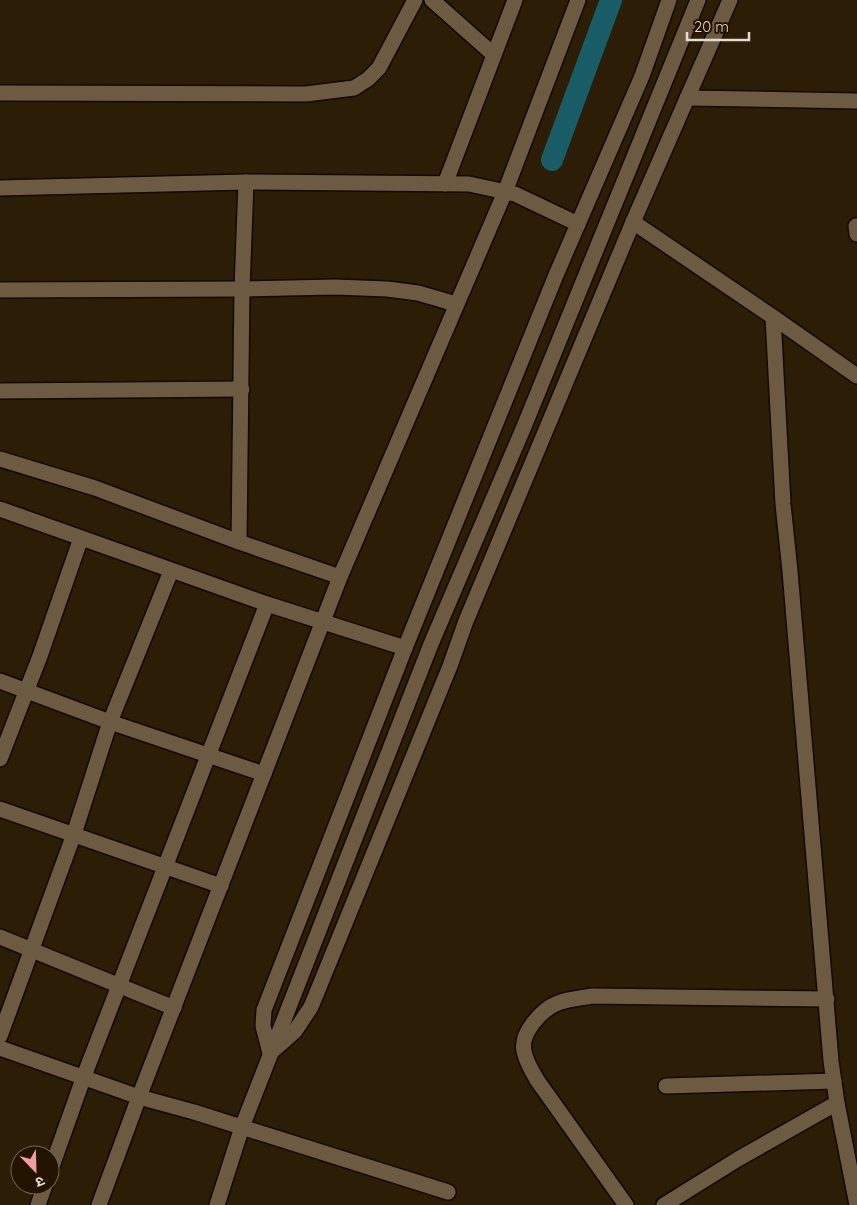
<svg xmlns="http://www.w3.org/2000/svg" width="857" height="1205" viewBox="0 0 857 1205" font-family="Quicksand,'Noto Sans Devanagari',sans-serif">
	<rect width="100%" height="100%" fill="#2c1d07"/>
	<g fill="none" stroke-linecap="round" stroke-linejoin="round">
		<path stroke="#185d65" stroke-width="22" d="M552 160 611 0"/>
		<g stroke="#140700" stroke-width="18">
			<g id="street">
				<path d="M432 0 494 55"/>
				<path d="M669 0 642 76 556 275 405 648 264 1010 263 1026 270 1053 295 1031 311 1007 450 666 466 621 633 222 730 0"/>
				<path d="M0 93 306 94 354 88 368 79 379 68 415 0"/>
				<path d="M687 98 857 101"/>
				<path d="M445 184 515 0"/>
				<path d="M0 188 246 182 469 184 515 194 578 224"/>
				<path d="M633 222 773 317 857 376"/>
				<path d="M856 226 857 234"/>
				<path d="M0 290 242 289 335 287 387 289 418 293 456 304"/>
				<path d="M773 317 783 504 790 571 831 1061 837 1103 857 1205"/>
				<path d="M0 391 242 389"/>
				<path d="M0 459 95 488 239 542 340 577"/>
				<path d="M0 509 267 604 405 648"/>
				<path d="M239 542 242 289 246 182"/>
				<path d="M0 681 110 722 264 774"/>
				<path d="M0 759 40 656 81 538"/>
				<path d="M0 809 221 886"/>
				<path d="M0 937 174 1008"/>
				<path d="M0 1036 74 834 110 722 171 571"/>
				<path d="M0 1048 139 1097 194 1112 448 1192"/>
				<path d="M666 1086 834 1081"/>
				<path d="M50 1172 84 1076 267 604"/>
				<path d="M38 1205 45 1185"/>
				<path d="M99 1205 139 1097 340 577 505 192 578 0"/>
				<path d="M626 1205 537 1080C532 1071 526 1062 524 1051 520 1033 542 1009 558 1003 568 999 581 998 592 996L827 999"/>
				<path d="M664 1205 738 1159 837 1103"/>
			</g>
		</g>
		<g stroke="#140700" stroke-width="18">
			<path id="secondary" d="M217 1205 242 1127 431 644 523 429 698 0"/>
		</g>
		<use href="#street" stroke="#6d5a43" stroke-width="15"/>
		<use href="#secondary" stroke="#6d5a43" stroke-width="15"/>
	</g>
	<g transform="translate(35 1170) rotate(157)"><circle r="24" fill="#221301" stroke="#706353"/>
	<path d="M0-4L9 19L0 12L-9 19Z" fill="#f49aa2"/>
	<text y="-8" font-size="14" font-weight="bold" text-anchor="middle" fill="#e5dbce">उ</text>
	</g>
	<path d="M687 32v8h62v-8" fill="none" stroke="#e5dbce" stroke-width="2.5"/>
	<text x="694" y="32" font-size="15" fill="#e5dbce" stroke="#221301" stroke-width="4" paint-order="stroke">20 m</text>
</svg>
